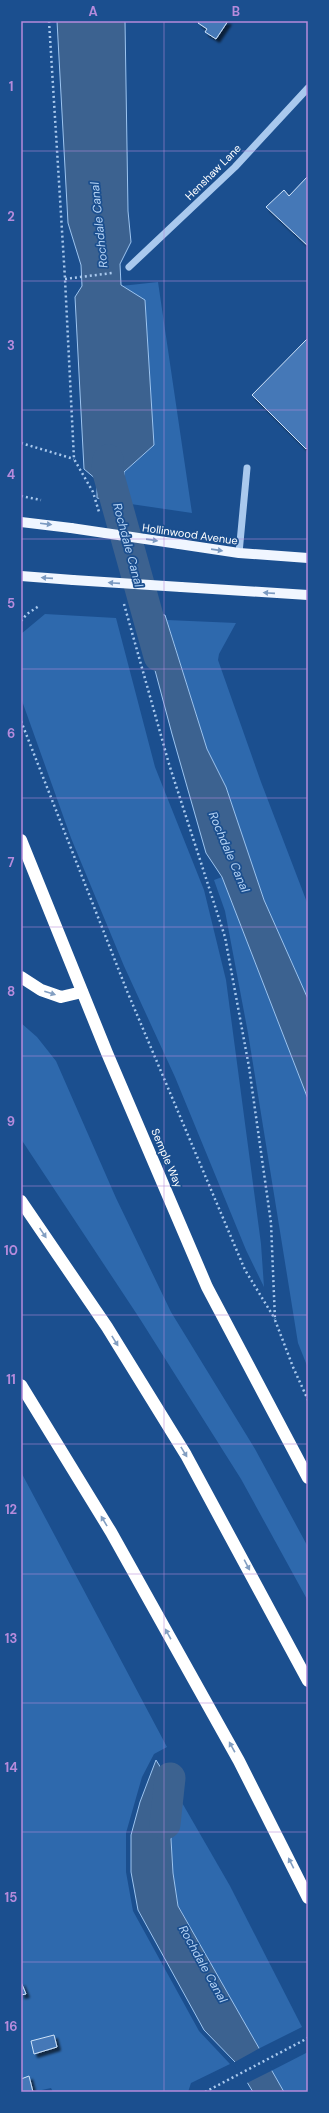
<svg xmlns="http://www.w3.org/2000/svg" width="329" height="2113" viewBox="0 0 329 2113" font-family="'DM Sans',sans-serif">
	<defs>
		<filter id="shadow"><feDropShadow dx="3.5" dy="3.5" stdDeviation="1" flood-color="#0009"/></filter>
	</defs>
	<rect width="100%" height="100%" fill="#1b4f8f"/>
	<g fill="#2e69ad" fill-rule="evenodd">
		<path d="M158 282 192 513 124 503V472L154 445 145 300 121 286Z"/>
		<path d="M45 614 116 618 155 767 204 890 226 980 261 1244 264 1287 246 1250 175 1077 124 966 71 838 21 698V634Z"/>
		<path d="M167 620 236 623 219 654 218 660 261 782 308 905V999L264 900 226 787 207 749Z"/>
		<path d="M222 877 308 1099V1368L298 1343 248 1033 225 911 214 880Z"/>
		<path d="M21 1023 37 1037 56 1061 116 1198 171 1312 255 1449 308 1547V1601L241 1479 140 1319 21 1139Z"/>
		<path d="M21 1472 167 1747 154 1754 142 1777 126 1833V1872L133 1911 199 2031 230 2064 191 2083 188 2092H53L51 2088 33 2092 29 2077 21 2079V1995L26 1994 21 1982ZM54 2035 57 2047 34 2053 31 2041Z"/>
		<path d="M177 1794 230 1886 302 2027 258 2049 178 1905 173 1873 171 1839Z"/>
		<path d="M308 2052V2092H284L271 2071Z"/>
	</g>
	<g fill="#3c6290" stroke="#9cc4f0">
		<path d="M57 21H125L128 211 131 242 120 264 121 285 145 300 154 445 124 472V503L97 498V480L84 469 75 297 82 286 81 265 68 223Z"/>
		<path d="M140 614 165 615 207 749 226 787 264 900 308 999V1099L222 877 206 853 172 734Z"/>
		<path d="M156 1760 177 1794 171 1839 173 1873 178 1906 284 2092H253L235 2062 204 2030 138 1910 131 1872V1835L140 1802Z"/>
	</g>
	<path fill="#1b4f8f" d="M260 2048 273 2070 245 2084 233 2063Z"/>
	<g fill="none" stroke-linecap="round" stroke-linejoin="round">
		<g stroke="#3c6290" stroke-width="31">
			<path d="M108 460 107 469 159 656"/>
			<path d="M165 1824 170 1778"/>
		</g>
	</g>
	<g fill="#4478b7" stroke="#cfe3fa" filter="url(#shadow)">
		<path d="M199 21H228L216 39 205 32 207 29 198 23Z"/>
		<path d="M308 176V246L266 207 284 190 289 196Z"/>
		<path d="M308 338V447L306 449 252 395Z"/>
		<path d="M21 1982 26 1994 21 1995Z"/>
		<path d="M54 2035 57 2047 34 2054 31 2041Z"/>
		<path d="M29 2076 33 2092H21V2079Z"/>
	</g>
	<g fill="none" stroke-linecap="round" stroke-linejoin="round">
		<g stroke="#a9c9ee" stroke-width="2.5" stroke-dasharray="2 3" stroke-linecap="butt">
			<path d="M49 21 65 279 74 459 93 492 99 512"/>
			<path d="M65 279 112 273"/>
			<path d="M21 443 74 459"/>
			<path d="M21 496 41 500"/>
			<path d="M124 604 169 764 225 937 249 1067 271 1223 275 1320 293 1367 308 1400"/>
			<path d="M21 621 27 614 39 606"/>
			<path d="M21 721 127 991 245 1270 275 1319"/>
			<path d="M205 2092 308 2038"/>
		</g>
		<g stroke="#a9c9ee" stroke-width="7">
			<path d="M129 267 235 167 308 88"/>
			<path d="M239 553 247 468"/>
		</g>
		<g stroke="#f0f6ff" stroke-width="10">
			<path d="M21 522 71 528"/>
			<path d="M179 544 239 553 308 558"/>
			<path d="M21 576 73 580"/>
			<path d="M181 587 308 595"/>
		</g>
		<g stroke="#fff" stroke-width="12">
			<path d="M21 840 107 1053 207 1287 308 1478"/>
			<path d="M21 977 41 990 61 997 82 992"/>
			<path d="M21 1201 107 1327 186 1455 308 1681"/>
			<path d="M21 1385 111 1532 239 1761 308 1898"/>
		</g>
		<g stroke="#f0f6ff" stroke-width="10">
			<path d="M71 528 179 544"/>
			<path d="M73 580 181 587"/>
		</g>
	</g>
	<defs><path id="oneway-solid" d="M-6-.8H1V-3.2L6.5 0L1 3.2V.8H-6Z"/></defs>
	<g fill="#7b9ac1">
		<use href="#oneway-solid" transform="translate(46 524) rotate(7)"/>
		<use href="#oneway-solid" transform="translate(152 540) rotate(8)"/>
		<use href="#oneway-solid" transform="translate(217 550) rotate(8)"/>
		<use href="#oneway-solid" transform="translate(47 578) rotate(-176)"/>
		<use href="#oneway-solid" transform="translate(114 583) rotate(-176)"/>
		<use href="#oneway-solid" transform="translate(269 593) rotate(-176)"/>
	</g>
	<g fill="#829ec1">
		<use href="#oneway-solid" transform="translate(50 993) rotate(18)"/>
		<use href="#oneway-solid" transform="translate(43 1233) rotate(56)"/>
		<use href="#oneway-solid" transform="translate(115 1341) rotate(58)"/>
		<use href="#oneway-solid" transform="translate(184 1452) rotate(59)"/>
		<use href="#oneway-solid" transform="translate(104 1521) rotate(-121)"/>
		<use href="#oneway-solid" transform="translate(247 1565) rotate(62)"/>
		<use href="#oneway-solid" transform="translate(168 1634) rotate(-119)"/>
		<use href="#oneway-solid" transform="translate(232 1747) rotate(-119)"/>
		<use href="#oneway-solid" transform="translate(291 1863) rotate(-117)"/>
	</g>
	<path fill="none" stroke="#b68bdc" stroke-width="1" stroke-opacity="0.55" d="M164 21V2092M21 151H308M21 281H308M21 410H308M21 539H308M21 669H308M21 798H308M21 927H308M21 1056H308M21 1186H308M21 1315H308M21 1444H308M21 1574H308M21 1703H308M21 1832H308M21 1962H308"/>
	<g text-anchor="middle" stroke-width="3.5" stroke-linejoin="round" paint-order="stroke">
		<g font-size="11" fill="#fff" stroke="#1b4f8f">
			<text transform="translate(213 172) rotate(-45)" y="4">Henshaw Lane</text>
			<text transform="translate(190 534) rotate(8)" y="4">Hollinwood Avenue</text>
			<text transform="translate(167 1158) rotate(67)" y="4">Semple Way</text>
		</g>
		<g font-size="12" font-style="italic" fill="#b5d3f5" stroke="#1b4f8f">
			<text transform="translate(99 225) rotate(-96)" y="4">Rochdale Canal</text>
			<text transform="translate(128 545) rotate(75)" y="4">Rochdale Canal</text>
			<text transform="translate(229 852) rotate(67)" y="4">Rochdale Canal</text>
			<text transform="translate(203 1964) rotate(61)" y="4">Rochdale Canal</text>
		</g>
	</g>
	<rect width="329" height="2113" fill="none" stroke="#1b4f8f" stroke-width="44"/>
	<rect x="22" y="22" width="285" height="2069" fill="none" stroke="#b68bdc" stroke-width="1.5"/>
	<g font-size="13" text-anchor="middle" font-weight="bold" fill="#b68bdc">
		<text x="93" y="16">A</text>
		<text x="236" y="16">B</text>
		<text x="11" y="91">1</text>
		<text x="11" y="221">2</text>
		<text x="11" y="350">3</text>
		<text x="11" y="479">4</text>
		<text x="11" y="608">5</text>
		<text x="11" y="738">6</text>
		<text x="11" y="867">7</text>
		<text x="11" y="996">8</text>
		<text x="11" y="1126">9</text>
		<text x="11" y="1255">10</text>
		<text x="11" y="1384">11</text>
		<text x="11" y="1514">12</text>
		<text x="11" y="1643">13</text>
		<text x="11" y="1772">14</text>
		<text x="11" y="1902">15</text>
		<text x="11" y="2031">16</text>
	</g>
</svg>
